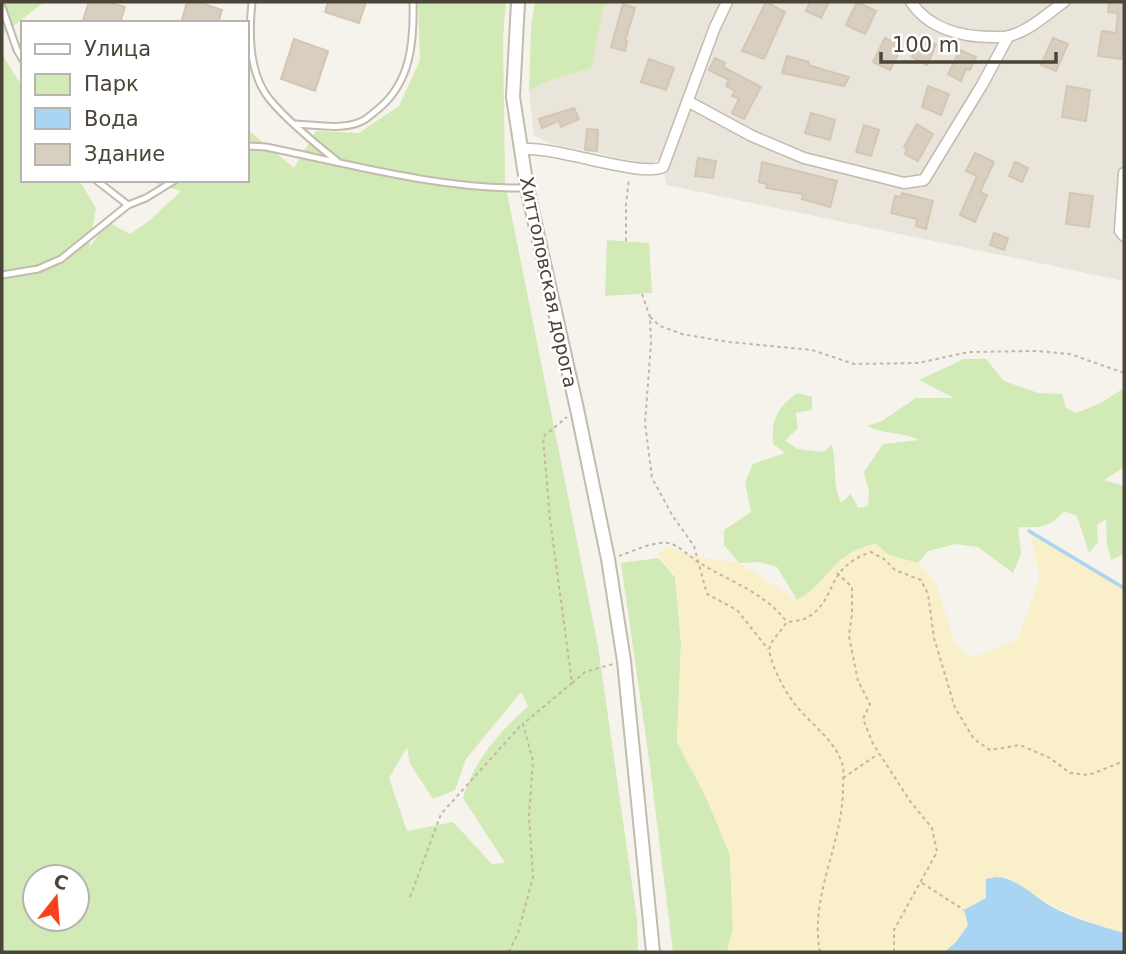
<svg xmlns="http://www.w3.org/2000/svg" width="1126" height="954" viewBox="0 0 1126 954" font-family="'DejaVu Sans',sans-serif">
	<rect width="100%" height="100%" fill="#f6f3ec"/>
	<path fill="#eae5da" d="M609 2H1124V281L666 185 663 167 658 160 648 164 548 143 534 135 529 90 554 79 590 68 603 9Z"/>
	<g fill="#d2eab5" fill-rule="evenodd">
		<path d="M2 2H44L2 35Z"/>
		<path d="M418 2H506L503 38 505 183 598 646 637 919 638 952H2V54L23 88V180H79L96 208 89 248 108 222 130 234 149 221 181 191 148 181 108 180H247V129L294 168 316 131 359 133 399 106 420 60ZM521 692 528 706C499 733 474 760 463 798L505 863 492 864 453 822 407 831 389 778 407 747 410 764 433 799 455 790 466 759ZM35 877H77V919H35Z"/>
		<path d="M535 2H609L603 9 591 68 554 79 529 90 531 27Z"/>
		<path d="M607 240 649 243 652 293 605 296Z"/>
		<path d="M964 359H986L1004 381 1038 393 1062 394 1066 408 1076 413 1101 403 1124 388V467L1104 480 1124 486V554L1111 560 1107 543 1106 519 1097 525 1098 542 1089 553 1077 516 1064 511C1050 528 1039 528 1018 527L1021 553 1013 573 978 547 956 544 928 551 918 563 889 555 841 559 813 591 797 600 777 567 759 562 739 563 724 545V530L751 512 745 482 753 464 785 453 773 444C771 418 778 408 797 393L812 397V410L796 413 798 428 785 441 798 449 823 452 832 445C837 465 832 483 841 503L851 494 858 508 868 506 869 492 864 472 883 444 919 440C900 431 884 435 867 426L882 421 916 398H954L919 380Z"/>
		<path d="M658 558 675 577 681 643 677 742 706 797 730 855 733 929 727 952H673L649 759 621 563Z"/>
	</g>
	<path fill="#f9efc9" d="M1029 531 1124 588V933C1081 921 1044 904 1008 877L986 898 956 942 945 952H727L733 929 730 855 706 797 677 742 681 643 676 576 657 554 667 547 697 557 739 563 797 600C831 581 833 551 876 544L889 555 918 563 936 584 955 644 973 658 1018 639 1040 576Z"/>
	<path fill="#a9d4f2" d="M996 877C1016 877 1034 897 1052 907 1075 919 1100 926 1124 933V952H945L956 942 968 925 964 910 986 898V879Z"/>
	<g fill="none" stroke-linecap="round" stroke-linejoin="round">
		<path stroke="#a9d4f2" stroke-width="3.5" d="M1029 531 1124 588"/>
	</g>
	<g fill="#d8cfc1" stroke="#d3c7b4" stroke-width="2">
		<path d="M89 2H107L125 7 120 23H82Z"/>
		<path d="M187 2H198L222 10 218 23H181Z"/>
		<path d="M328 2H366L359 23 325 12Z"/>
		<path d="M766 2 785 12 764 59 742 51Z"/>
		<path d="M810 2H829L821 18 806 11Z"/>
		<path d="M857 2 876 11 865 34 846 25Z"/>
		<path d="M1109 2H1124V37L1121 59 1098 56 1102 31 1116 33 1118 13 1108 12Z"/>
		<path d="M623 4 635 8 625 41H627L625 51 611 47Z"/>
		<path d="M921 37 936 45 927 65 912 57Z"/>
		<path d="M885 38 902 46 890 70 873 62Z"/>
		<path d="M1053 38 1068 44 1056 71 1041 65Z"/>
		<path d="M294 39 328 51 315 91 281 79Z"/>
		<path d="M960 50 976 57 970 70 966 69 961 81 948 74Z"/>
		<path d="M787 56 809 62 808 65 849 77 844 86 782 73Z"/>
		<path d="M715 58 725 63 723 67 761 87 744 119 732 113 739 99 732 96 735 91 726 86 729 80 709 70Z"/>
		<path d="M649 59 674 68 666 90 641 82Z"/>
		<path d="M928 86 949 94 941 115 922 107Z"/>
		<path d="M1067 86 1090 90 1086 121 1062 117Z"/>
		<path d="M574 108 579 119 561 127 559 121 542 128 539 119Z"/>
		<path d="M811 113 835 120 830 140 805 133Z"/>
		<path d="M917 124 933 134 918 161 905 154 907 149 904 147Z"/>
		<path d="M864 125 879 130 871 156 856 152Z"/>
		<path d="M587 129 598 130 597 151 585 150Z"/>
		<path d="M975 153 994 162 980 192 987 195 975 222 960 215 977 176 966 171Z"/>
		<path d="M698 158 716 161 713 178 695 176Z"/>
		<path d="M762 162 837 181 830 207 802 199 803 194 766 188 767 184 759 182Z"/>
		<path d="M1015 162 1028 168 1022 182 1009 176Z"/>
		<path d="M902 193 933 201 926 229 916 226 917 219 891 213 895 196 901 197Z"/>
		<path d="M1070 193 1093 196 1089 227 1066 224Z"/>
		<path d="M994 233 1008 238 1004 250 990 245Z"/>
	</g>
	<g fill="none" stroke-linecap="round" stroke-linejoin="round">
		<g stroke="#c2bbae" stroke-width="9">
			<g id="service">
				<path d="M252 2C249 30 249 68 265 93 279 114 317 145 337 161"/>
				<path d="M2 7 17 50 23 60"/>
				<path d="M296 124C316 125 341 130 360 122 366 120 372 114 377 110 411 83 414 42 413 2"/>
				<path d="M247 146 266 147C349 164 443 190 527 188"/>
				<path d="M96 180 128 205"/>
				<path d="M2 275 38 269 61 259 128 205 146 198 175 180"/>
			</g>
		</g>
		<g stroke="#c2bbae" stroke-width="13">
			<g id="minor">
				<path d="M911 2C929 29 962 37 992 37 997 37 1004 38 1009 36 1029 31 1047 14 1064 2"/>
				<path d="M689 102 752 136 804 158 904 183 924 180 982 85 1008 37"/>
				<path d="M521 149C556 146 641 178 663 167L715 27 727 2"/>
				<path d="M1124 173 1120 231 1124 236"/>
			</g>
		</g>
		<g stroke="#c2bbae" stroke-width="16">
			<path id="tertiary" d="M518 2 513 97 527 188 577 409 608 559 624 661 653 952"/>
		</g>
		<g stroke="#c4b79f" stroke-width="2" stroke-dasharray="3.5 3.5" stroke-linecap="butt">
			<path d="M626 241V204L629 179"/>
			<path d="M642 294 650 317 651 343 645 423 652 478 672 515 694 546 707 594 737 610 768 649"/>
			<path d="M650 317 660 326 682 334 729 342 812 350 854 364 918 363 968 352 1037 351 1070 354 1124 373"/>
			<path d="M619 556C634 551 657 539 672 544 682 548 691 558 700 563 730 582 764 592 786 621"/>
			<path d="M837 573 852 587V614L849 636 858 681 870 704 863 719 873 744 890 770 910 801 932 828 937 852 894 930V952"/>
			<path d="M572 683 585 672 613 664"/>
			<path d="M843 778 878 754"/>
			<path d="M922 883 964 910"/>
			<path d="M410 897 441 814 522 724"/>
			<path d="M509 952 518 933 533 877 529 816 533 761 523 724 572 683 550 519 543 437 567 417"/>
			<path d="M820 952C809 896 843 844 843 788 843 782 844 773 843 767 838 742 809 723 794 703 784 690 772 667 769 650L771 643 787 622C793 621 803 621 808 617 839 598 823 569 871 552L884 559 895 570 921 580 928 594 934 638 955 708 974 739 990 750 1020 745 1050 758 1070 773 1089 775 1124 761"/>
		</g>
		<use href="#service" stroke="#fff" stroke-width="5"/>
		<use href="#minor" stroke="#fff" stroke-width="10"/>
		<use href="#tertiary" stroke="#fff" stroke-width="12"/>
	</g>
	<g text-anchor="middle" stroke-width="5" stroke-linejoin="round" paint-order="stroke">
		<g font-size="19" fill="#4b4439" stroke="#fff">
			<text transform="translate(549 282) rotate(78)" y="7">Хиттоловская дорога</text>
		</g>
	</g>
	<rect width="1126" height="954" fill="none" stroke="#4b4439" stroke-width="7"/>
	<rect x="21" y="21" width="228" height="161" fill="#ffffff" stroke="#b7b4b0" stroke-width="2"/>
	<rect x="35" y="44" width="35" height="10" fill="#ffffff" stroke="#b7b4b0" stroke-width="2"/>
	<text x="84" y="56" font-size="21" fill="#4b4439">Улица</text>
	<rect x="35" y="74" width="35" height="21" fill="#d2eab5" stroke="#b7b4b0" stroke-width="2"/>
	<text x="84" y="91" font-size="21" fill="#4b4439">Парк</text>
	<rect x="35" y="108" width="35" height="21" fill="#a9d4f2" stroke="#b7b4b0" stroke-width="2"/>
	<text x="84" y="126" font-size="21" fill="#4b4439">Вода</text>
	<rect x="35" y="144" width="35" height="21" fill="#d8cfc1" stroke="#b7b4b0" stroke-width="2"/>
	<text x="84" y="161" font-size="21" fill="#4b4439">Здание</text>
	<g transform="translate(56 898) rotate(17)"><circle r="33" fill="#ffffff" stroke="#b7b4b0" stroke-width="2"/>
	<path d="M0-5L12 26L0 18L-12 26Z" fill="#fc3f1d"/>
	<text y="-10" font-size="19" font-weight="bold" text-anchor="middle" fill="#4b4439">С</text>
	</g>
	<path d="M881 52v10h175v-10" fill="none" stroke="#4b4439" stroke-width="3.5"/>
	<text x="892" y="52" font-size="21" fill="#4b4439" stroke="#ffffff" stroke-width="5" paint-order="stroke">100 m</text>
</svg>
